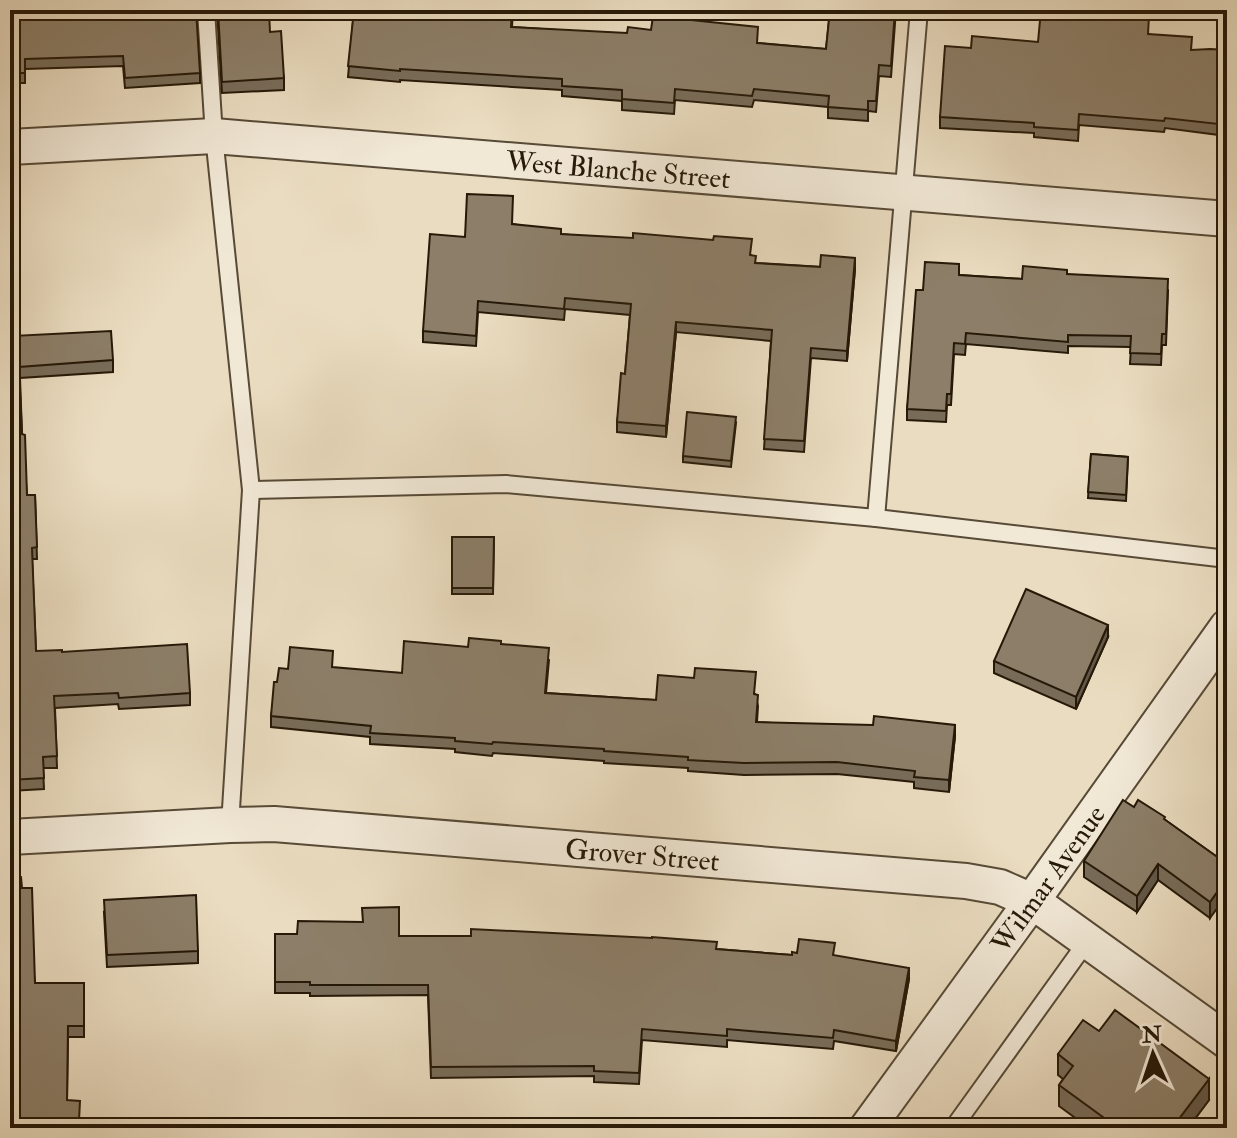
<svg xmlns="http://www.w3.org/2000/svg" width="1237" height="1138" viewBox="0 0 1237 1138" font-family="'IM FELL Double Pica',serif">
	<rect width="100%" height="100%" fill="#eadcc0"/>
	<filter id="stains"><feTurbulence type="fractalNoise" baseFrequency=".0025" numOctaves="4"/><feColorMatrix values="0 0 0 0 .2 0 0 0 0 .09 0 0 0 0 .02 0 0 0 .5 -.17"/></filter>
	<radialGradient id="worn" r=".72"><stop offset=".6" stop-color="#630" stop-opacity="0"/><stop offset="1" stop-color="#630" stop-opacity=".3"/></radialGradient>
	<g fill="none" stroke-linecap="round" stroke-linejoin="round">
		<g stroke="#574a36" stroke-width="20">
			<g id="service">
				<path d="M206 10 214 136 251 490 230 825"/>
				<path d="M251 490 506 484 876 518 1227 559"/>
				<path d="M876 518 919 10"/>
				<path d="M953 1128 1088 940"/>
			</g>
		</g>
		<g stroke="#574a36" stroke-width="38">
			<g id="minor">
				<path id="s1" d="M10 147 214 136 1227 219"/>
				<path id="s2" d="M10 837 230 825 274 824 966 881 1000 887 1032 901 1227 1041"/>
				<path id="s3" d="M867 1128 1032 901 1227 627"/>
			</g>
		</g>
		<use href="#service" stroke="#f1e8d6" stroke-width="16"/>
		<use href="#minor" stroke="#f1e8d6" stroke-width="34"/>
	</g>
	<g fill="#786c59" stroke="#261908" stroke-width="2">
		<path d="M10 10 200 73V83L125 88 123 66 25 69V83H14V86H10Z"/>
		<path d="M217 10 270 32 284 78V90L222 93Z"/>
		<path d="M354 10H513L512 27 758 43 826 49 830 10H896L891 77 879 76 876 112 868 111V121L828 118V107L754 100 752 107 675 100 674 114 622 110V101L562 96V90L400 80V82L348 77Z"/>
		<path d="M1113 11 1149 34 1192 50H1227V136L1165 128 1164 132 1079 125 1078 141 1034 137V133L940 128V117L971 48 1038 42Z"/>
		<path d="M513 224 561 234 751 255 756 263 855 269 847 361 811 358 804 452 764 449 771 341 676 332 666 437 617 432V422L625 374 630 315 565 309 564 320 478 312 476 346 423 342V331L465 237Z"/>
		<path d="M10 230 20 276V287L11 288 13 336 113 360V372L20 378 22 434 27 495H35L37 559H32L36 651 62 652 190 693V705L119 709 118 704 55 708 57 768H43L44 789 10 791Z"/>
		<path d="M1067 274 1168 290 1166 345H1162L1161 365 1130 364 1131 347 1068 346V353L966 344 965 355 954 354 951 405H947L946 422 907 420V409L923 290 959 275 1022 279Z"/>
		<path d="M736 423 731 467 683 462V456Z"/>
		<path d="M1091 454 1128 457 1126 501 1088 498Z"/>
		<path d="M452 537H494L493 594H452Z"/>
		<path d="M1108 637 1076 709 994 673V661Z"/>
		<path d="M501 644 549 660 546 693 656 700 755 694 758 706 757 722 955 736 949 792 914 788V782L837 774 744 775 688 771V768L604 763V761L493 753 492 756 455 752V749L370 744V737L271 727V716L277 682 288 669 402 673 468 647Z"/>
		<path d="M1134 807 1165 820 1227 864 1210 918 1158 880 1137 912 1084 877V861Z"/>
		<path d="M22 888 35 983H84V1037H68L67 1100 80 1121 10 1128Z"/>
		<path d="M104 912 198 951V963L107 967Z"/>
		<path d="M275 934 399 936 716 949 792 955 834 956 909 979 896 1051 834 1041 833 1049 727 1040V1047L642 1040 639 1084 594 1082V1076L431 1078 428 995 310 996V993H275Z"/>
		<path d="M1227 946V974L1224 972V951Z"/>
		<path d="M1099 1031 1209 1100 1188 1128H1089L1059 1106V1085L1063 1079 1058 1075V1054Z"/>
	</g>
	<g fill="#625849" stroke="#261908" stroke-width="2">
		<path d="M855 258V269L847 361V351Z"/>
		<path d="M676 322V332L666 437V426Z"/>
		<path d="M1108 625V637L1076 709V697Z"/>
		<path d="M955 725V736L949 792V780Z"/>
		<path d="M1158 864V880L1137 912V896Z"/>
		<path d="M1227 878V895L1210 918V902Z"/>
		<path d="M909 968V979L896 1051V1041Z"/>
		<path d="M1209 1079V1100L1188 1128H1172Z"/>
	</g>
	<g fill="#8c7e68" stroke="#261908" stroke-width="2">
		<path d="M10 10H196L200 73 125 78 123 56 25 59V73H14V76H10Z"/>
		<path d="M218 10H269L270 32 281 31 284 78 222 82Z"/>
		<path d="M354 10H512L511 27 627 33 628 27 651 30 653 16 758 27 757 43 826 49 830 10H895L891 66 879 65 876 101H868V110L828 107 829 96 754 89 752 96 675 89 674 103 622 99V90L562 86V79L400 69V71L348 66Z"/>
		<path d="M1041 10H1112V11L1149 16 1148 34 1192 37 1191 50 1210 49 1227 50V125L1165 118 1164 121 1079 114 1078 130 1034 127V123L940 117 945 46 971 48 972 36 1038 42Z"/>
		<path d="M467 194 513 196 512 224 561 229V234L633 238V233L713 240 714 236 752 239 750 255 756 256 755 263 820 267 821 255 855 258 847 351 811 348 804 441 764 439 772 330 676 322 666 426 617 422 621 373 625 374 631 304 565 298 564 309 478 301 476 336 423 331 430 234 465 237Z"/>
		<path d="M10 230H17L20 276H10Z"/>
		<path d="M925 262 959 264V275L1022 279 1023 266 1067 270V274L1168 279 1166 334H1162L1161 354 1130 353 1131 336 1068 335V342L966 333 965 344 954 343 951 394H947L946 411 907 409 916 290H923Z"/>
		<path d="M10 278 13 336 111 331 113 360 19 367 22 434 25 435 27 495H35L37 547 32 548 36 651 62 650V652L187 644 190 693 119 698 118 693 54 696 57 756 43 757 44 778 10 780Z"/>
		<path d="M687 412 736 417 731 461 683 456Z"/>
		<path d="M1091 454 1128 457 1126 495 1088 492Z"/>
		<path d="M452 537H494L493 588H452Z"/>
		<path d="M1026 589 1108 625 1076 697 994 661Z"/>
		<path d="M469 638 501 641V644L549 648 545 693 656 700 658 675 694 678 695 668 756 672 754 694 758 695 756 722 873 725 874 716 955 725 949 780 914 777 915 771 837 762 744 763 688 760V757L604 751V749L493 742 492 744 455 741V738L370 733 371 726 271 716 274 682H277L279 668 288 669 290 647 333 651 332 667 402 673 404 641 468 647Z"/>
		<path d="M1123 800 1134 807 1138 800 1165 817 1164 819 1227 864V878L1210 902 1158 864 1137 896 1084 861Z"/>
		<path d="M21 877 22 888H32L35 983H84V1026H68L67 1100 80 1101 79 1121 131 1120V1128H10V878Z"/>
		<path d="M196 895 198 951 107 955 104 900Z"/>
		<path d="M399 907V936H471V929L652 938V937L717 942 716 949 792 955V952L797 953 799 939 835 943 833 955 909 968 896 1041 834 1030 833 1038 727 1029V1036L642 1029 639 1073 594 1071V1066L431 1067 428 985H310V982H275V934H297L298 921 363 922 362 908Z"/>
		<path d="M1115 1010 1209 1079 1172 1128H1118L1059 1085 1073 1066 1058 1054 1083 1020 1099 1031Z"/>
	</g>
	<g text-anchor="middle" stroke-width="6" stroke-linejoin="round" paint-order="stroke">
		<g font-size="28" fill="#261908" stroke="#f1e8d6">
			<text dy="10" stroke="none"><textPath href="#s1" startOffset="610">West Blanche Street</textPath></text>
			<text dy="10" stroke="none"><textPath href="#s2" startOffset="634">Grover Street</textPath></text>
			<text dy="10" stroke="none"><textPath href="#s3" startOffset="308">Wilmar Avenue</textPath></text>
		</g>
	</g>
	<rect width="1237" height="1138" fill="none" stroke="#eadcc0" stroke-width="40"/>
	<rect x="12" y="12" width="1213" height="1114" fill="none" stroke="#261908" stroke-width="4"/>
	<rect x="20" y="20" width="1197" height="1098" fill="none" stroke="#261908" stroke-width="2"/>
	<g transform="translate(1153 1054) rotate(357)" stroke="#f1e8d6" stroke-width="6" paint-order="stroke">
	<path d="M0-6L14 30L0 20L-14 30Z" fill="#261908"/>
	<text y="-12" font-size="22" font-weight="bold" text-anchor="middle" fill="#261908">N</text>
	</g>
	<rect width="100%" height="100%" filter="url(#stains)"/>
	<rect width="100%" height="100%" fill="url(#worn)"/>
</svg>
